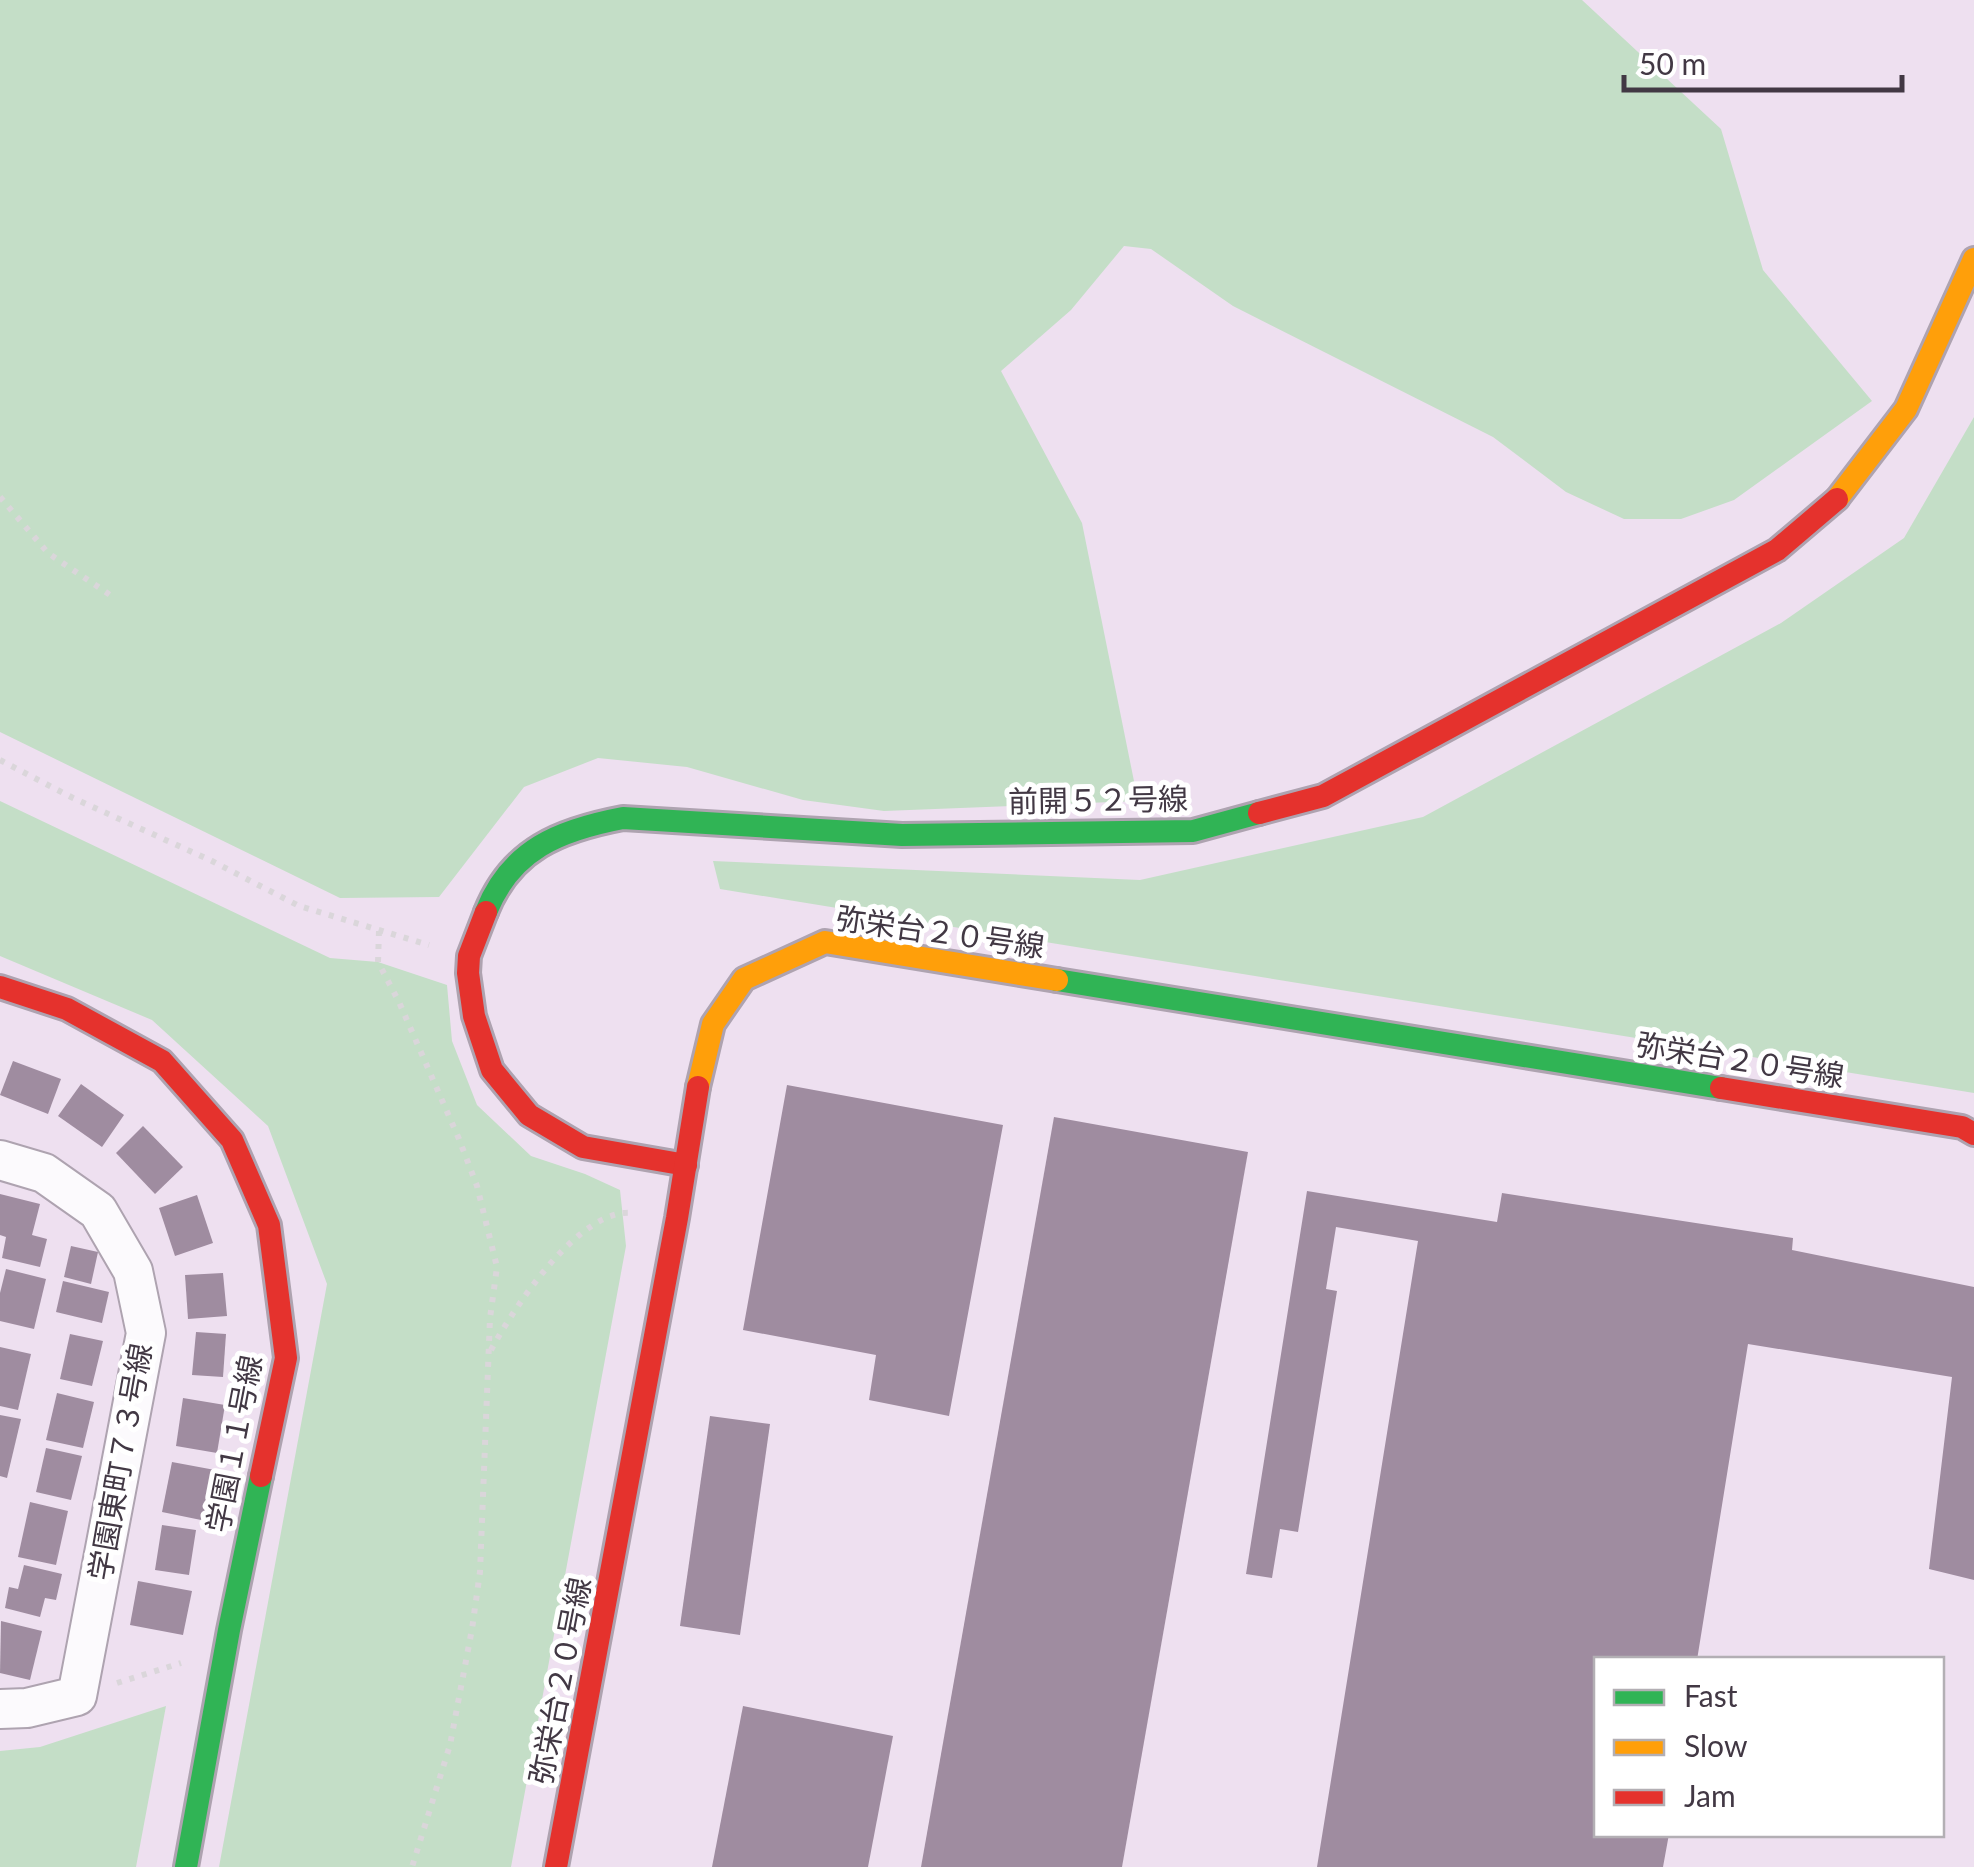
<svg xmlns="http://www.w3.org/2000/svg" width="1974" height="1867" viewBox="0 0 1974 1867" font-family="Lato,'Noto Sans JP',sans-serif">
	<rect width="100%" height="100%" fill="#eee0f0"/>
	<g fill="#c4dec7">
		<path d="M0 0H1582L1721 129 1763 270 1872 401 1734 500 1681 519H1624L1566 492 1493 437 1233 306 1151 249 1124 246 1071 310 1001 371 1082 523 1138 801 884 811 803 800 687 767 598 758 524 787 439 897 340 898 0 732Z"/>
		<path d="M1974 417V1093L720 889 713 861 1140 880 1423 817 1781 623 1904 538Z"/>
		<path d="M0 801 330 958 378 962 447 985 452 1041 477 1105 531 1156 585 1174 620 1190 626 1246 511 1867H219L327 1284 268 1126 152 1020 0 956Z"/>
		<path d="M166 1706 136 1867H0V1751L40 1747Z"/>
	</g>
	<g fill="#9f8ca0">
		<path d="M13 1061 61 1079 48 1114 0 1095Z"/>
		<path d="M81 1084 124 1115 102 1147 58 1116Z"/>
		<path d="M787 1085 1003 1125 949 1416 869 1400 876 1355 743 1330Z"/>
		<path d="M1054 1117 1248 1152 1122 1867H921Z"/>
		<path d="M143 1126 183 1167 155 1194 116 1153Z"/>
		<path d="M1307 1191 1497 1222 1502 1193 1793 1238 1792 1250 1974 1287V1580L1929 1569 1952 1377 1748 1344 1697 1660H1596V1834H1669L1663 1867H1317L1418 1241 1336 1227 1326 1289 1337 1291 1298 1532 1280 1529 1272 1578 1246 1574Z"/>
		<path d="M0 1194 40 1204 32 1235 47 1239 40 1267 2 1258 6 1237 0 1235Z"/>
		<path d="M197 1195 213 1243 175 1256 159 1208Z"/>
		<path d="M71 1246 98 1252 91 1284 64 1277Z"/>
		<path d="M6 1269 46 1279 34 1329 0 1321V1293Z"/>
		<path d="M223 1273 227 1316 188 1319 185 1275Z"/>
		<path d="M63 1281 109 1292 102 1323 56 1312Z"/>
		<path d="M196 1332 226 1334 223 1377 192 1375Z"/>
		<path d="M70 1334 103 1341 92 1386 60 1379Z"/>
		<path d="M0 1347 31 1354 18 1410 0 1406Z"/>
		<path d="M57 1393 94 1402 83 1448 46 1440Z"/>
		<path d="M183 1398 225 1405 217 1453 176 1446Z"/>
		<path d="M0 1415 21 1419 7 1478 0 1476Z"/>
		<path d="M710 1416 770 1424 740 1635 680 1626Z"/>
		<path d="M46 1448 82 1456 71 1500 36 1492Z"/>
		<path d="M172 1462 215 1470 206 1521 162 1512Z"/>
		<path d="M30 1502 68 1511 56 1565 18 1557Z"/>
		<path d="M162 1525 196 1530 189 1575 155 1570Z"/>
		<path d="M24 1565 62 1574 56 1600 45 1598 40 1617 5 1608 9 1587 18 1589Z"/>
		<path d="M138 1581 192 1591 183 1635 130 1625Z"/>
		<path d="M1 1621 42 1631 30 1680 0 1673Z"/>
		<path d="M743 1706 893 1736 868 1867H712Z"/>
	</g>
	<g fill="none" stroke-linecap="round" stroke-linejoin="round">
		<g stroke="#aea3b0" stroke-width="42">
			<path id="street" d="M0 1160 44 1173 98 1211 133 1271 146 1333 77 1696 27 1708 0 1709"/>
		</g>
		<g stroke="#aea3b0" stroke-width="28">
			<g id="fast">
				<path d="M486 912C511 849 560 830 623 818L902 835 1193 831 1259 813"/>
				<path d="M1057 980 1721 1088"/>
				<path d="M186 1867 229 1630 261 1476"/>
			</g>
		</g>
		<g stroke="#aea3b0" stroke-width="28">
			<g id="slow">
				<path d="M1837 499 1906 409 1974 259"/>
				<path d="M698 1087 713 1024 744 979 825 942 1057 980"/>
			</g>
		</g>
		<g stroke="#aea3b0" stroke-width="28">
			<g id="jam">
				<path d="M1259 813 1323 796 1777 550 1837 499"/>
				<path d="M486 912 469 956 468 973 474 1016 492 1070 529 1115 583 1147 686 1165"/>
				<path d="M0 987 67 1009 162 1061 232 1140 269 1225 286 1358 261 1476"/>
				<path d="M1721 1088 1962 1127 1974 1134"/>
				<path d="M556 1867 677 1218 698 1087"/>
			</g>
		</g>
		<g stroke="#dad6da" stroke-width="6" stroke-dasharray="5 8" stroke-linecap="butt">
			<path d="M0 497 48 553 113 597"/>
			<path d="M0 760 73 798 212 861 299 906 429 945"/>
			<path d="M379 931 378 962 399 1002 459 1139 477 1186 497 1267 490 1318 480 1572 472 1629 450 1745 412 1867"/>
			<path d="M491 1350C513 1309 580 1206 634 1213"/>
			<path d="M117 1683 181 1663"/>
		</g>
		<use href="#street" stroke="#fcfafd" stroke-width="38"/>
		<use href="#fast" stroke="#30b455" stroke-width="22"/>
		<use href="#slow" stroke="#ff9f0a" stroke-width="22"/>
		<use href="#jam" stroke="#e5322d" stroke-width="22"/>
	</g>
	<g text-anchor="middle" stroke-width="10" stroke-linejoin="round" paint-order="stroke">
		<g font-size="30" fill="#423844" stroke="#fff">
			<text transform="translate(1098 801) rotate(-1)" y="10">前開５２号線</text>
			<text transform="translate(940 933) rotate(8)" y="10">弥栄台２０号線</text>
			<text transform="translate(1740 1061) rotate(9)" y="10">弥栄台２０号線</text>
			<text transform="translate(235 1444) rotate(-79)" y="10">学園１１号線</text>
			<text transform="translate(121 1462) rotate(-80)" y="10">学園東町７３号線</text>
			<text transform="translate(561 1681) rotate(-79)" y="10">弥栄台２０号線</text>
		</g>
	</g>
	<rect x="1594" y="1657" width="350" height="180" fill="#ffffff" stroke="#b3afb4" stroke-width="2.5"/>
	<rect x="1614" y="1690" width="50" height="15" fill="#30b455" stroke="#b3afb4" stroke-width="2.5"/>
	<text x="1684" y="1707" font-size="30" fill="#423844">Fast</text>
	<rect x="1614" y="1740" width="50" height="15" fill="#ff9f0a" stroke="#b3afb4" stroke-width="2.5"/>
	<text x="1684" y="1757" font-size="30" fill="#423844">Slow</text>
	<rect x="1614" y="1790" width="50" height="15" fill="#e5322d" stroke="#b3afb4" stroke-width="2.5"/>
	<text x="1684" y="1807" font-size="30" fill="#423844">Jam</text>
	<path d="M1624 75v15h278v-15" fill="none" stroke="#423844" stroke-width="5"/>
	<text x="1639" y="75" font-size="30" fill="#423844" stroke="#ffffff" stroke-width="8" paint-order="stroke">50 m</text>
</svg>
